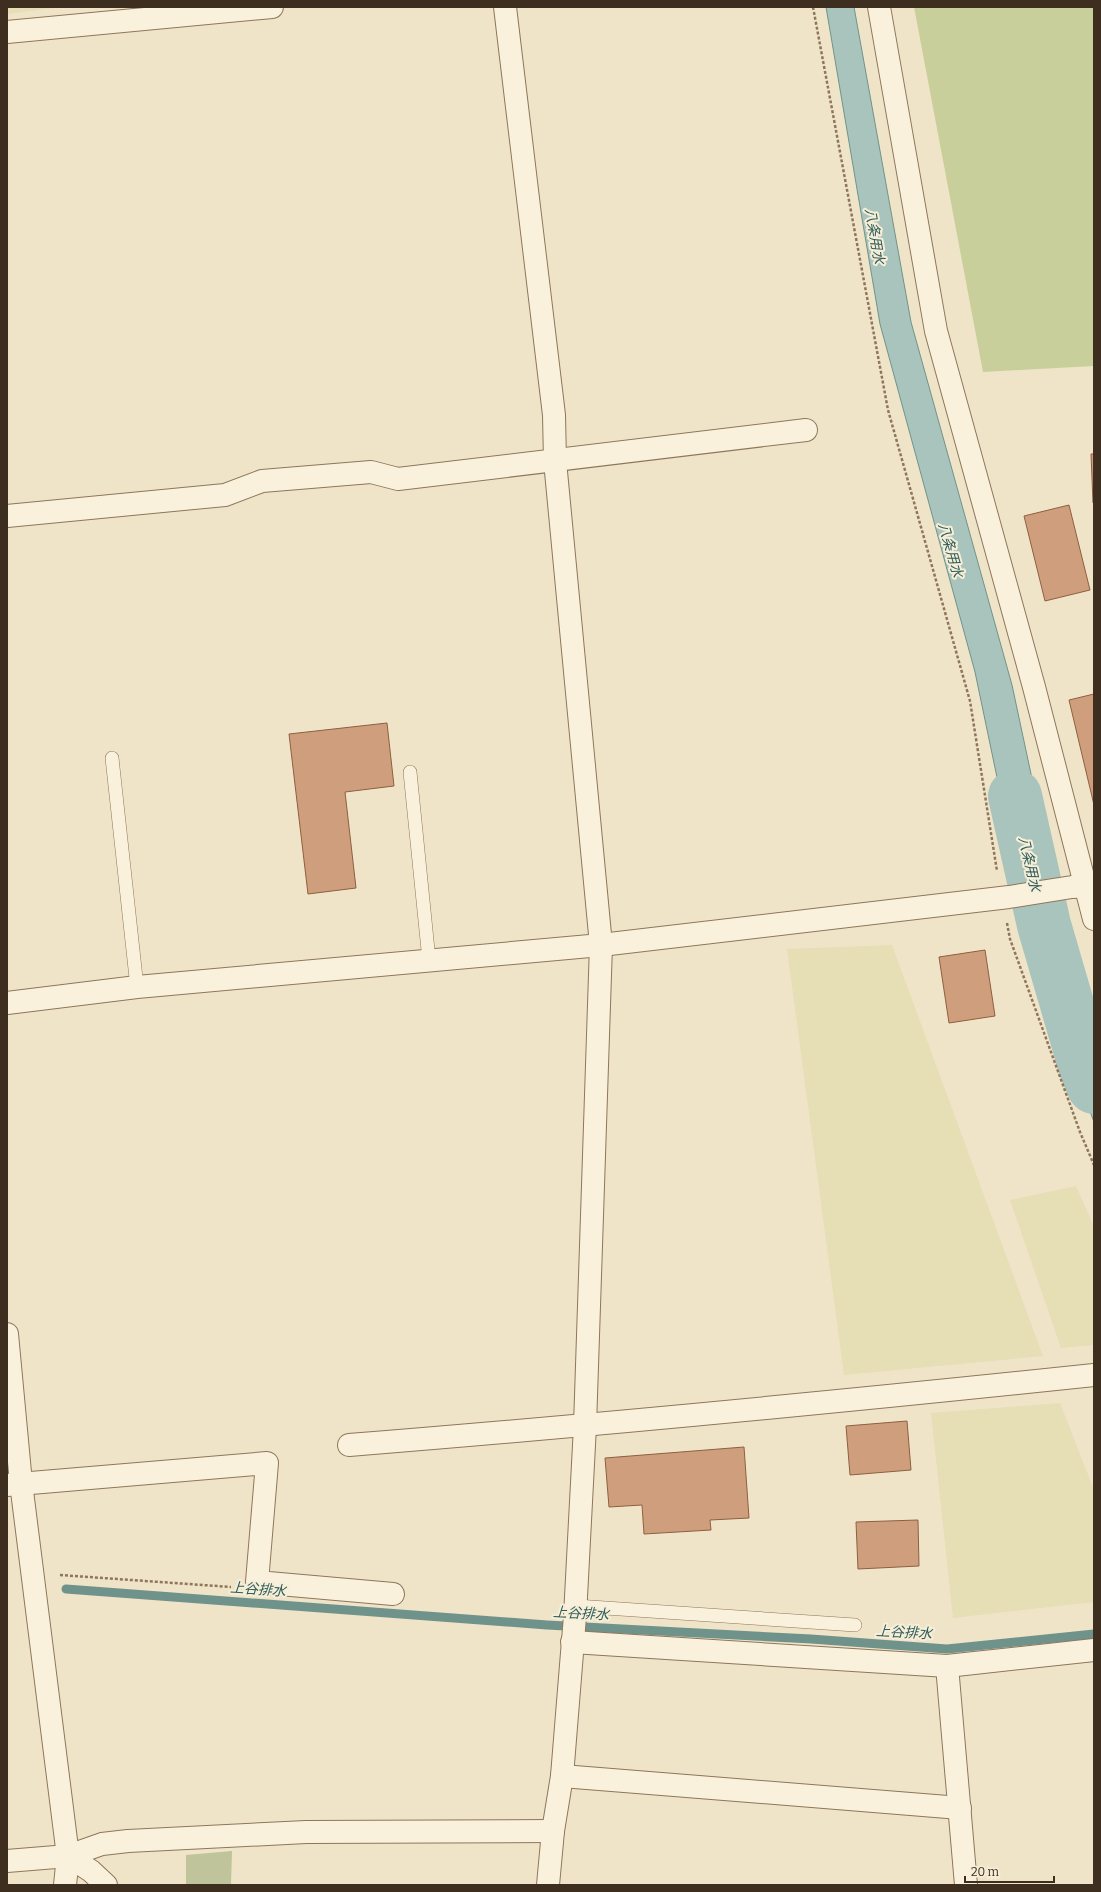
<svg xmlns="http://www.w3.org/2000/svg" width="1101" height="1892" viewBox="0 0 1101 1892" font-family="Bitter,'Noto Sans JP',serif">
	<rect width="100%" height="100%" fill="#f0e4c8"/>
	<g fill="#e6deb5">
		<path d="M7 7H62L7 14Z"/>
		<path d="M892 945 1043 1356 844 1375 787 949Z"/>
		<path d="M1076 1186 1094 1227V1345L1061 1348 1010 1200Z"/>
		<path d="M1060 1403 1094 1490V1602L953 1618 931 1413Z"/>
	</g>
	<path fill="#c9cf9b" d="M914 7H1094V366L983 372Z"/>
	<path fill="#bfc49a" d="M232 1851 231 1885H186V1855Z"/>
	<g fill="#a9c4bc" stroke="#6f938a">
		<path d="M826 7H854L911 322 1012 685 1050 863 1017 873 975 672 880 324Z"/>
		<path d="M1058 914 1087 1028 1094 1047V1122L1061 1035 1029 915Z"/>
	</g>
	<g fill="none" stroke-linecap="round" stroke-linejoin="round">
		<path stroke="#6f938a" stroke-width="9" d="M66 1589 547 1625 811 1639 947 1649 1094 1634"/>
		<path stroke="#a9c4bc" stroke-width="54" d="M1015 796 1044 925 1085 1066 1094 1087"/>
	</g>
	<g fill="#cf9f7d" stroke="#8d5f41">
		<path d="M1091 454H1094V503H1093Z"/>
		<path d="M1069 505 1090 590 1045 601 1024 516Z"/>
		<path d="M1094 694V805L1069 700Z"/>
		<path d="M387 723 394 786 345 792 356 888 308 894 289 734Z"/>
		<path d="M985 950 995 1016 949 1023 939 957Z"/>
		<path d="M907 1421 911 1470 850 1475 846 1426Z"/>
		<path d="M744 1447 749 1518 710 1520 711 1530 644 1534 642 1505 609 1507 605 1458Z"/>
		<path d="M918 1520 919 1566 858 1569 856 1522Z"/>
	</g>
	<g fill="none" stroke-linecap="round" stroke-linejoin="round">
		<g stroke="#8d765c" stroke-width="14">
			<g id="service">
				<path d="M112 758 137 987"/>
				<path d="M410 772 429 960"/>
				<path d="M576 1606 855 1625"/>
			</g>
		</g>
		<g stroke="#8d765c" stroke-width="24">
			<g id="minor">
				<path d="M505 7 554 415 555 461 601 945 585 1426 575 1616 562 1776 553 1831 548 1885"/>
				<path d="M879 7 936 331 1034 687 1094 919"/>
				<path d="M7 32 272 7"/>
				<path d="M7 516 225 495 262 481 371 472 398 479 806 430"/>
				<path d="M349 1445C598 1425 846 1401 1094 1375"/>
				<path d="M7 1485 267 1463 257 1582 393 1594"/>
				<path d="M572 1642 947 1666 1094 1650"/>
				<path d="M947 1666 966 1885"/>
				<path d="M562 1776 960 1808"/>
				<path d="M68 1856 91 1871 106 1885"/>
				<path d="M7 1861 68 1856 102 1844 128 1841 306 1832 553 1831"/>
				<path d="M65 1885 68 1856"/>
			</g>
		</g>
		<g stroke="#8d765c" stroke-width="24">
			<g id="tertiary">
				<path d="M7 1003 137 987 601 945 1009 897 1072 887 1094 886"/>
				<path d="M7 1334 21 1483 68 1856"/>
			</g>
		</g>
		<g stroke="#8d765c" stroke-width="2.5" stroke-dasharray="3 2" stroke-linecap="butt">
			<path d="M813 7 888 410 970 701 997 871"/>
			<path d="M1007 923 1010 939 1080 1132 1094 1165"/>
			<path d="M60 1575 231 1587"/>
		</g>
		<use href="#service" stroke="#faf1dc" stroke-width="13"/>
		<use href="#minor" stroke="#faf1dc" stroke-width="22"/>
		<use href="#tertiary" stroke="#faf1dc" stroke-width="22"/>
	</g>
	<g text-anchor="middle" stroke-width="4" stroke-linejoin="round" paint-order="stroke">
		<g font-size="14" font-style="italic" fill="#2f5d5a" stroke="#f7eed8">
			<text transform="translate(875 236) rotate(80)" y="5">八条用水</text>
			<text transform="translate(951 550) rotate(74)" y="5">八条用水</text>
			<text transform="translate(1030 864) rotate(77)" y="5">八条用水</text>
			<text transform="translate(258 1589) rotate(4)" y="5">上谷排水</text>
			<text transform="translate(581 1613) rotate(3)" y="5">上谷排水</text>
			<text transform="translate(904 1632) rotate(3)" y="5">上谷排水</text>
		</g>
	</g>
	<rect width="1101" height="1892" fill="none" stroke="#3d2e20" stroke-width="16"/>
	<path d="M965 1876v6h89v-6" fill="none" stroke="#3d2e20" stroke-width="2"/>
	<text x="971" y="1876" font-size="12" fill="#3d2e20" stroke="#f7eed8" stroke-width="3" paint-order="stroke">20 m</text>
</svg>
